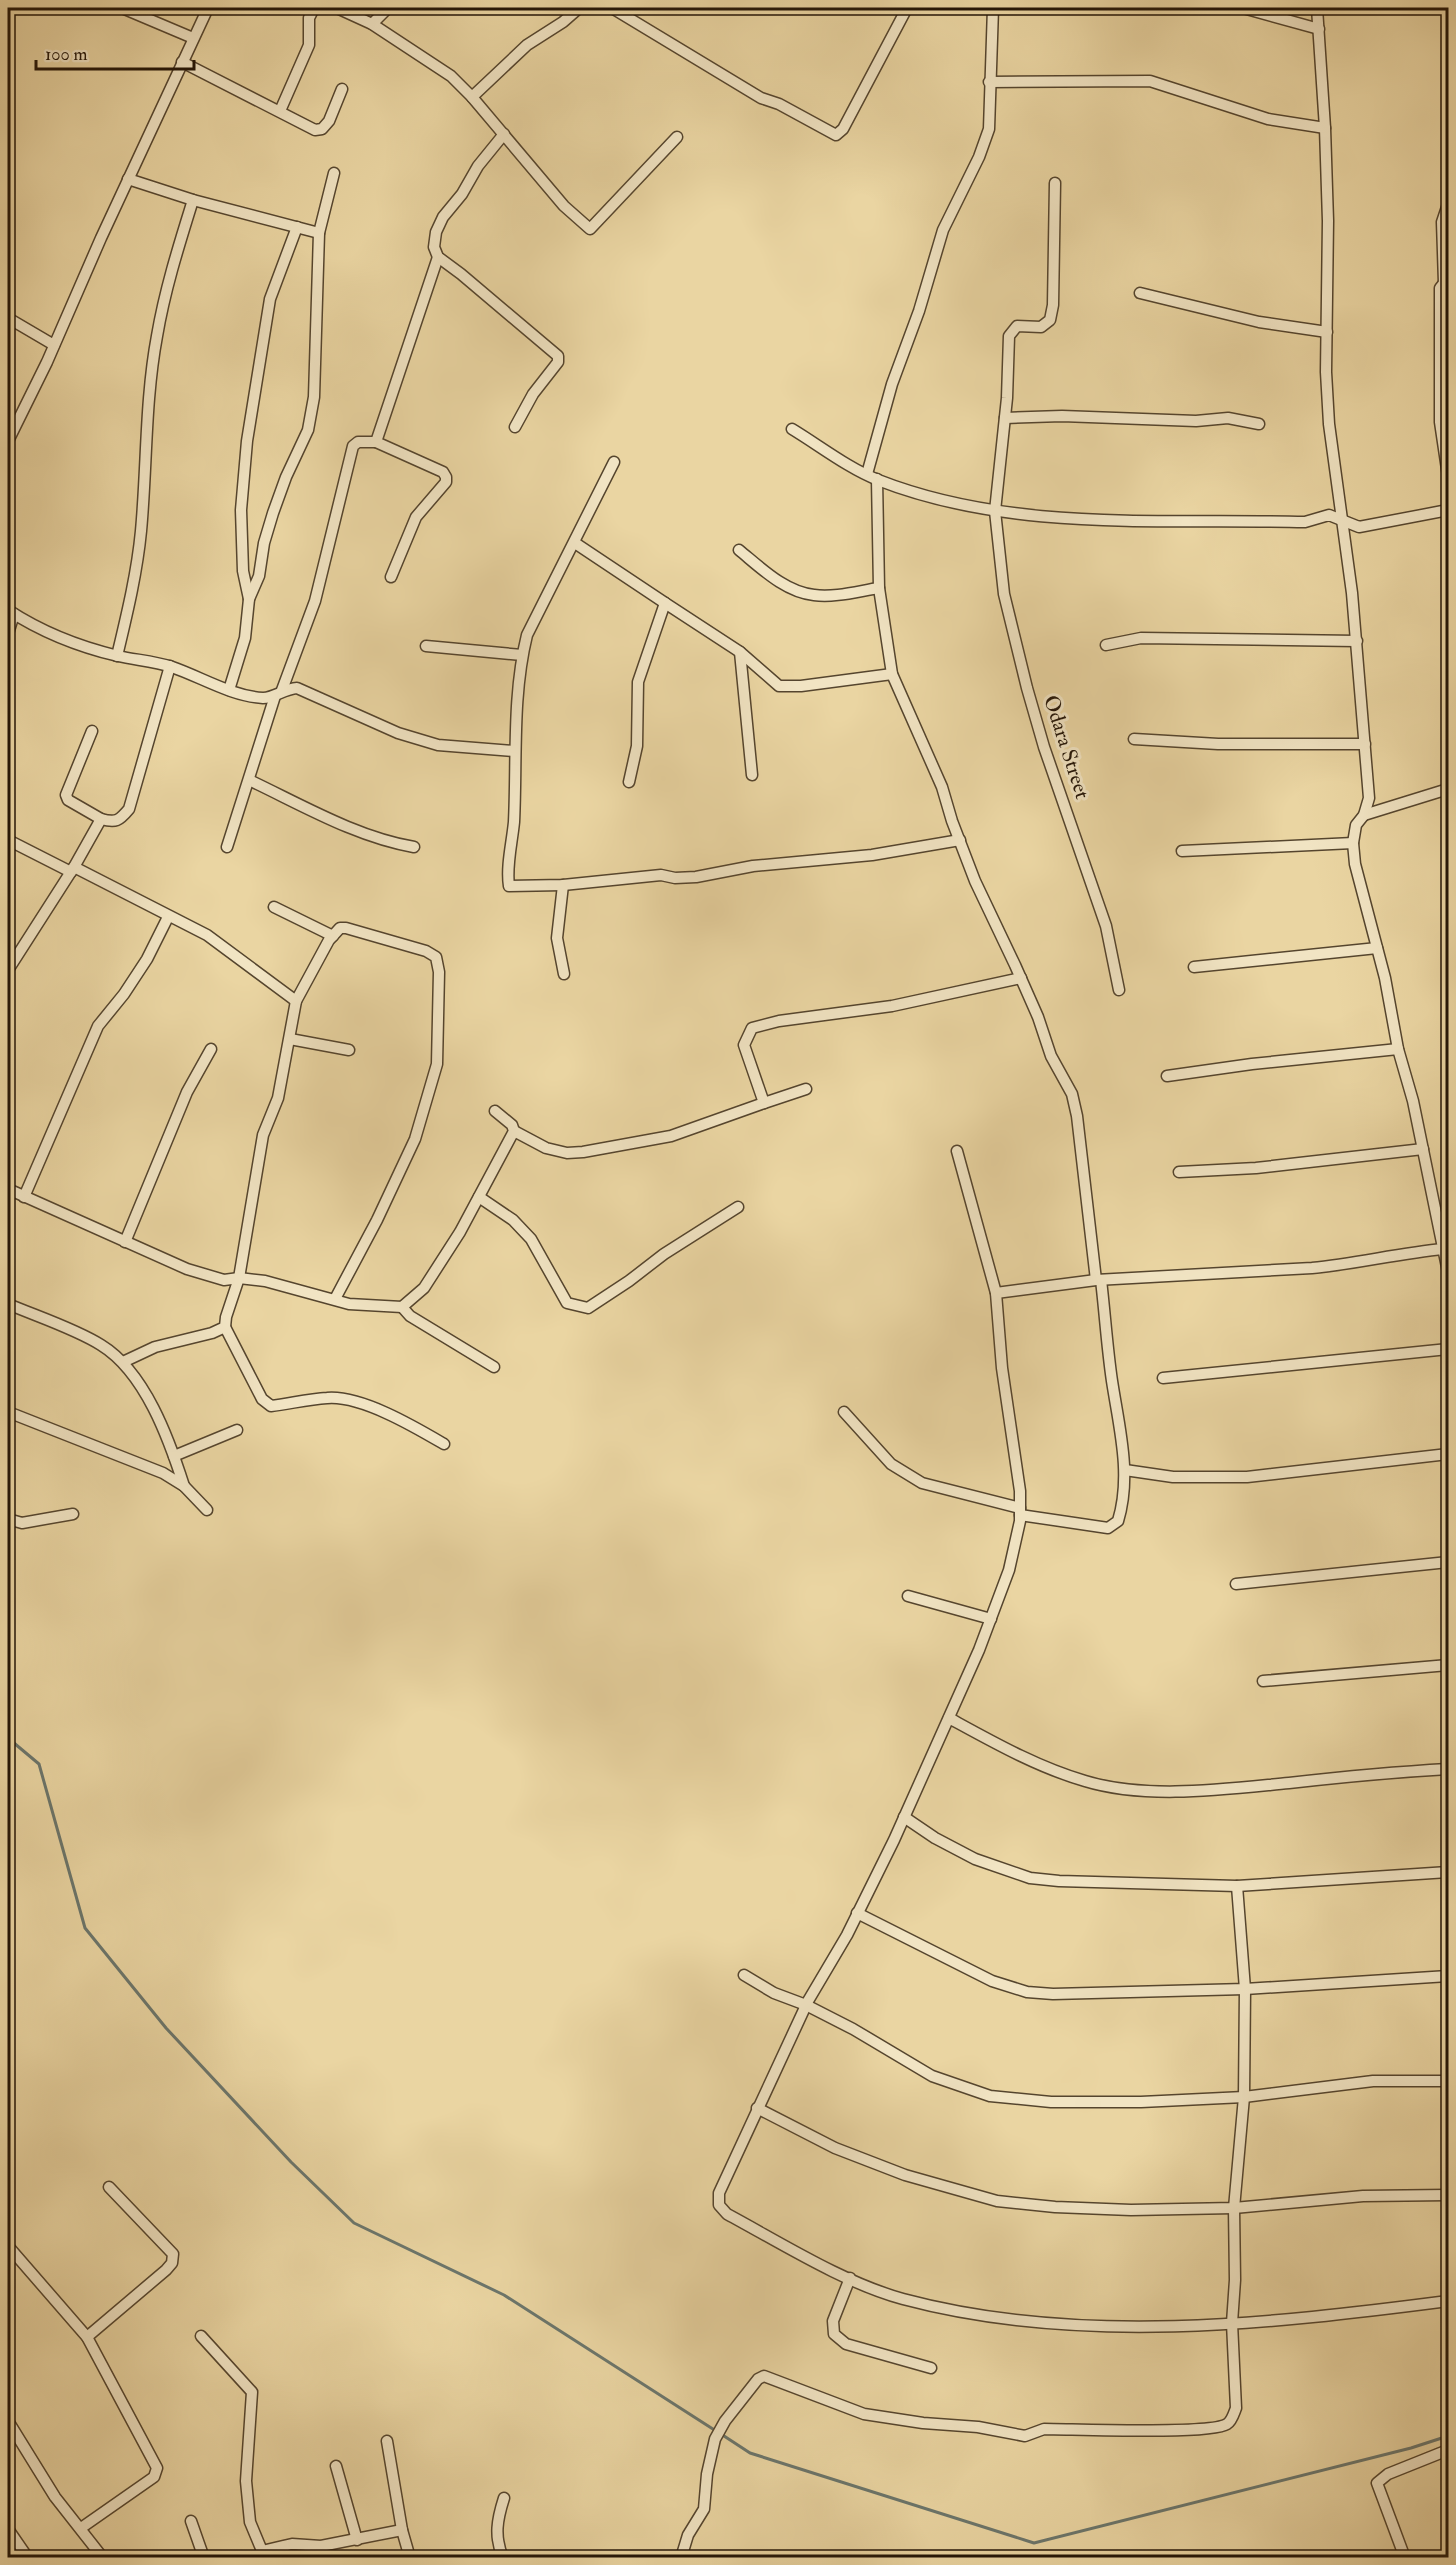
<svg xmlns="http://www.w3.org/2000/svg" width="1456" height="2565" viewBox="0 0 1456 2565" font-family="'IM FELL Double Pica',serif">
	<rect width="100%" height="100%" fill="#ead5a2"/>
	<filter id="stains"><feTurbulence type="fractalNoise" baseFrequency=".00333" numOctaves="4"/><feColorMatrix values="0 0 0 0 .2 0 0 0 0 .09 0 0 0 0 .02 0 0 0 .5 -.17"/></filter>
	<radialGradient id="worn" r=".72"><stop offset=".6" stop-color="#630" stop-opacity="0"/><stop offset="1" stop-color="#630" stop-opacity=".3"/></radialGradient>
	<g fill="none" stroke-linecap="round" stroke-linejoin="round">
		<g stroke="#6b766c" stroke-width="3">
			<path d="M8 1738 39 1764 85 1928 166 2028 291 2162 354 2223 504 2295 716 2431"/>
			<path d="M721 2434 750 2453 1034 2543 1411 2448 1448 2436"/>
		</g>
		<g stroke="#55452e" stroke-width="13">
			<g id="minor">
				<path d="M122 8 193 38"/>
				<path d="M337 8 372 24 451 76 472 97 564 206 590 229 677 137"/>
				<path d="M612 8 761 98 779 104 836 135 843 129 907 8"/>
				<path d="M1243 8 1319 29"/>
				<path d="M1317 8 1325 128 1328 221 1326 372 1329 424 1352 593 1369 798 1364 815 1356 825 1353 843 1355 864 1385 978 1398 1049 1413 1101 1448 1272"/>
				<path d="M372 24 388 8"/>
				<path d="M182 62 315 130 322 129 329 121 342 89"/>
				<path d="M989 82 1150 81 1268 119 1325 128"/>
				<path d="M472 97 527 45 563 22 579 8"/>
				<path d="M280 111 309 45V18L314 8"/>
				<path d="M504 134 478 166 462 194 443 217 436 232 434 247 438 257 461 274 558 356V362L533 394 515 427"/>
				<path d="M128 179 193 200 319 233"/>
				<path d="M1055 183 1053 305 1050 320 1041 327 1017 326 1009 336 1007 398 995 511 1004 594 1027 688 1044 747 1106 926 1119 990"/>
				<path d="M1448 278 1440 288V422L1448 476"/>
				<path d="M1444 283 1442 222 1448 204"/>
				<path d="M1140 293 1259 322 1327 332"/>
				<path d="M8 318 54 345"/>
				<path d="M1005 418 1062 416 1196 421 1228 418 1259 424"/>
				<path d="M792 429C820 446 848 468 878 480 1013 533 1163 518 1305 522L1329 515 1359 527 1448 510"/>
				<path d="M8 441 47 362 101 238 208 8"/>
				<path d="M376 442 443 472 446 477V482L416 517 391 577"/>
				<path d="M614 462 527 635C512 696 517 760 514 822 512 843 506 866 509 886L563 885 661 875 675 878 696 877 753 866 872 855 960 840"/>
				<path d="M867 474 892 384 919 311 943 230 979 157 989 129 993 8"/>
				<path d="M877 479 879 588 892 674 942 787 952 821 975 881 1015 965 1038 1017 1051 1056 1072 1094 1077 1116 1096 1280"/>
				<path d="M575 543 665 603"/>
				<path d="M739 550C761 568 785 592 814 595 834 598 859 591 879 588"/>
				<path d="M249 599 243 571 241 510 247 441 270 299 297 227"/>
				<path d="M8 610C40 631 80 647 118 656 135 660 154 661 172 667 201 677 231 696 263 698 274 698 284 689 297 688L398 733 438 745 514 751"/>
				<path d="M8 634 14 614"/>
				<path d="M1106 645 1141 638 1357 641"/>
				<path d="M426 646 522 655"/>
				<path d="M740 652 752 775"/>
				<path d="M117 656C127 614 137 573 141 531 147 466 145 400 157 336 165 289 179 245 193 200"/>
				<path d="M229 690 245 638 249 599 259 576 264 543 273 513 286 477 308 430 314 397 319 233 334 173"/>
				<path d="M282 690 315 601 353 446 358 442H376L438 257"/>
				<path d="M92 731 66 795 68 800 101 819"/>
				<path d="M1134 739 1218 744H1365"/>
				<path d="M249 780C302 805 356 837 414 847"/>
				<path d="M629 782 637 746 638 682 665 603 740 652 779 686H801L892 674"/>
				<path d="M1364 815 1448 789"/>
				<path d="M8 840 71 872"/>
				<path d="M227 847 275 696"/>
				<path d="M1182 851 1353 843"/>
				<path d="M74 867 207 935 296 1001"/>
				<path d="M563 885 557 938 564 974"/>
				<path d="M274 907 333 936"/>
				<path d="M1194 967 1377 948"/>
				<path d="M8 970 74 867 101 819C116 823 119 821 129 809L170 666"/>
				<path d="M290 1039 349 1050"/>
				<path d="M1167 1076 1252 1064 1398 1049"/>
				<path d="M764 1103 806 1089"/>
				<path d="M514 1131 546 1148 567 1153 583 1152 671 1136 764 1103 744 1045 752 1028 779 1021 892 1006 1021 978"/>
				<path d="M957 1151 996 1293 1002 1368 1020 1491V1521L1009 1570 979 1650 894 1840 847 1935 808 2001 719 2193V2205L727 2214C781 2243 844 2283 903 2299 1079 2346 1270 2324 1448 2301"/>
				<path d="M1179 1172 1256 1168 1423 1149"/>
				<path d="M8 1189 187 1269 224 1280 239 1278 265 1281 349 1304 402 1307 424 1288 460 1232 514 1131 512 1125 495 1111"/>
				<path d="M24 1197 98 1026 124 994 147 959 168 917"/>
				<path d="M479 1197 513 1220 531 1239 567 1303 588 1308 629 1281 664 1254 738 1207"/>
				<path d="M125 1242 187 1092 211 1049"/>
				<path d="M996 1293 1096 1280 1312 1268C1356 1264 1399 1253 1444 1249"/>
				<path d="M8 1304C36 1316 76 1329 101 1345 145 1372 169 1439 184 1486"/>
				<path d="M402 1307 410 1316 494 1367"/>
				<path d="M225 1327 262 1399 271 1406C289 1404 308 1399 327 1398 361 1395 415 1427 444 1444"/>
				<path d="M123 1362 155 1347 212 1333 225 1327 226 1317 239 1278 263 1135 278 1098 296 1001 329 940 340 928H346L426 951 436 957 439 972 437 1064 415 1139 377 1220 335 1299"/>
				<path d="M1163 1378 1448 1349"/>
				<path d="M8 1412 163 1473 184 1486 207 1510"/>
				<path d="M844 1412 891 1464 922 1483 1020 1508"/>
				<path d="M174 1456 237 1430"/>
				<path d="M1125 1470 1173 1477H1247L1448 1454"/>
				<path d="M1020 1515 1108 1528 1118 1521C1132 1475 1119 1427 1112 1381 1107 1347 1105 1314 1101 1280"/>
				<path d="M8 1519 22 1523 73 1514"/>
				<path d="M1236 1584 1448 1562"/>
				<path d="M908 1596 991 1619"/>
				<path d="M1263 1681 1448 1665"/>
				<path d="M949 1718C993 1742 1037 1767 1085 1781 1147 1800 1226 1789 1289 1783 1342 1777 1395 1772 1448 1769"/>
				<path d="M904 1817 935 1838 975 1859 1030 1878 1059 1881 1237 1886 1448 1872"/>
				<path d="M857 1913 992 1981 1027 1992 1053 1994 1245 1989 1448 1976"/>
				<path d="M744 1975 774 1993 806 2005 853 2029 932 2076 990 2096 1051 2102H1141L1244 2097 1373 2081H1448"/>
				<path d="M757 2108 835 2148 905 2175 997 2201 1055 2207 1131 2210 1234 2208 1363 2196 1448 2195"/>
				<path d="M8 2246 87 2337 157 2468 154 2477 81 2528"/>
				<path d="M850 2278 833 2321 834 2334 846 2344 931 2368"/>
				<path d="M201 2336 252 2392 246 2481 250 2522 265 2558"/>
				<path d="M87 2337 166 2270 172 2263 173 2254 109 2187"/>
				<path d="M8 2421 55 2497 103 2558"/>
				<path d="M387 2441 402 2530 410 2558"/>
				<path d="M336 2466 357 2540"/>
				<path d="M191 2521 204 2558"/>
				<path d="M8 2529 28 2558"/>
				<path d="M262 2551 292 2544 321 2546 402 2530"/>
				<path d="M503 2558C494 2536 497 2520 504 2498"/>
				<path d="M681 2558 688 2535 704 2509 707 2474 715 2439 725 2421 758 2379 764 2376 864 2414 923 2423 978 2427 1025 2436 1044 2429C1073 2429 1210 2435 1227 2424 1232 2421 1234 2413 1236 2408L1232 2323 1235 2280 1234 2208 1244 2097 1245 1989 1237 1886"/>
				<path d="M1405 2558 1377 2483 1388 2474 1448 2450"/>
			</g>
		</g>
		<use href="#minor" stroke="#f1e4c3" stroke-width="10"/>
	</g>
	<g text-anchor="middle" stroke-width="6" stroke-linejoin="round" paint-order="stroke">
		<g font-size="21" fill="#231507" stroke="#f1e4c3">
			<text transform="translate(1067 747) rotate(72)" y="7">Odara Street</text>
		</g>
	</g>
	<rect width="1456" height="2565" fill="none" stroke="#ead5a2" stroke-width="30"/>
	<rect x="9" y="9" width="1438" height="2547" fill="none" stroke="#231507" stroke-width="3"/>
	<rect x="15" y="15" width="1426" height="2535" fill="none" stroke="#231507" stroke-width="1.5"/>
	<path d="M36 60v9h158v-9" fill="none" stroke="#231507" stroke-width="3"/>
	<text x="45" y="60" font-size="18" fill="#231507" stroke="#f1e4c3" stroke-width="4.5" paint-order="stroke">100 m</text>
	<rect width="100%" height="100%" filter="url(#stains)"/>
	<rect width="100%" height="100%" fill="url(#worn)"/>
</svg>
